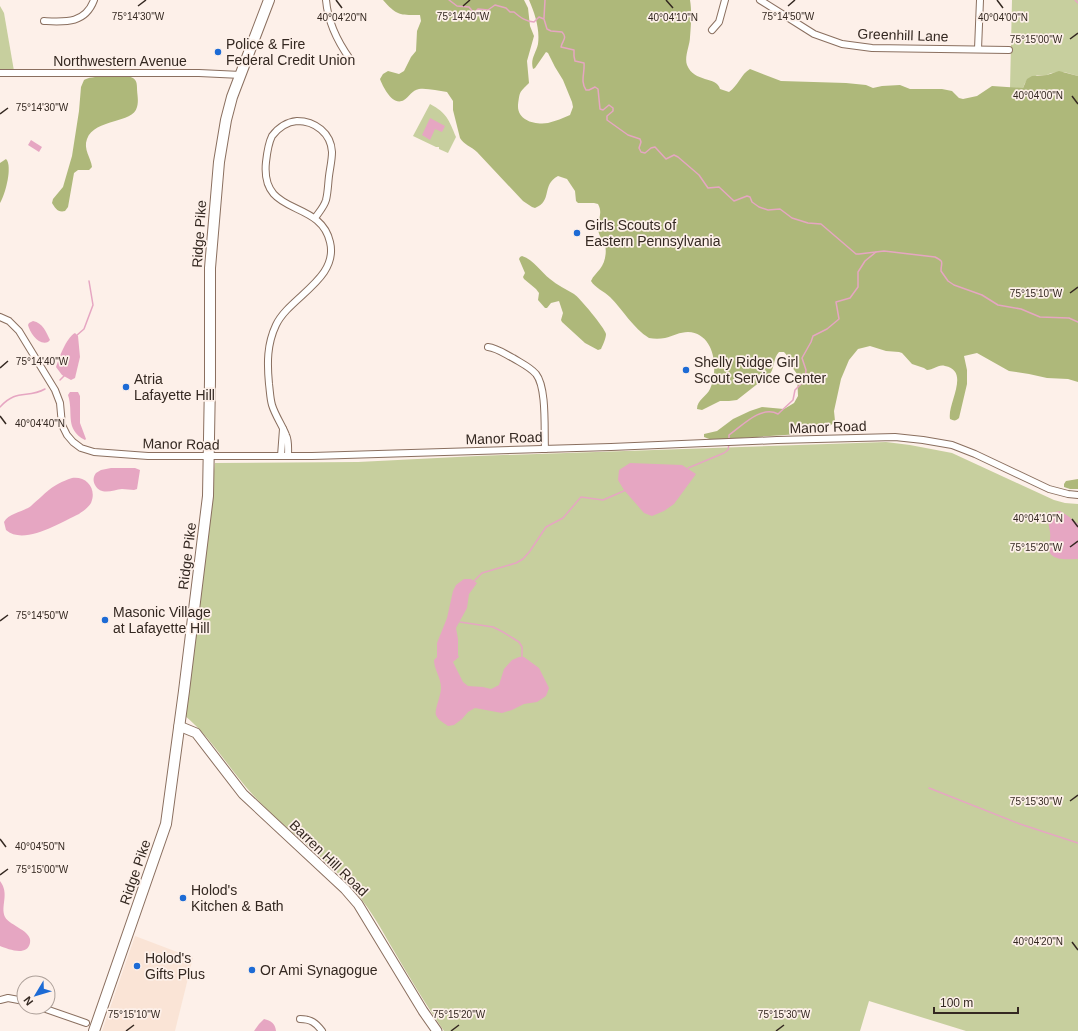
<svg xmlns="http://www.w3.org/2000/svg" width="1078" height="1031" viewBox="0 0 1078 1031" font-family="Arial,sans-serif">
	<rect width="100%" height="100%" fill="#fdf0e9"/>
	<path fill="#fae4d6" d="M135 936 193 958 175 1031H102Z"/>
	<g fill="#c7cf9e">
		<path d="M1012 0H1078V76L1064 72 1051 73 1047 75H1037L1025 83 1023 88H1010Z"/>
		<path d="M0 6 4 13 14 71 0 70Z"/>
		<path d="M430 104C447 113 449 120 456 137L448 153 439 149V147H436L413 136Z"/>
		<path d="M886 442 910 445 952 453 1054 500 1065 503 1078 504V1031H966L869 1001 860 1031H444C426 1005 410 978 394 951 382 931 372 911 356 893 326 857 285 830 253 795 229 769 212 738 184 715L215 463 358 462 477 456Z"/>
	</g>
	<g fill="#aeb87a">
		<path d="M383 0H524L528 8 530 26 534 36 527 61 529 83C519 93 520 91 518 105 517 121 536 125 548 123 556 121 563 118 570 115L573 107 572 102 563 80 555 67 548 53 546 52 535 68 533 69C530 59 536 53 538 44 540 29 535 14 529 0H690C692 12 691 25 690 37 690 45 684 57 687 65 694 83 717 76 720 89L729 92C738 86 741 74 750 69L781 81 846 83 866 85 873 88 882 86 900 85 910 89H942L952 91 959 98 963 99 977 96 992 86 1023 88 1027 79 1032 76 1047 75 1059 71 1078 76V382L1068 379 1047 378 1029 374 1009 371 977 353 964 356 967 370V384L959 418C956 421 954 421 950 419 947 404 971 371 945 366 938 364 934 370 927 370L924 368 912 364 902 353 899 352 886 351 870 346 858 349 849 360 841 379 834 411 835 421 825 431 815 433 712 440 704 437V434L717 431 733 419 750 411 762 407 784 409 794 403 798 396 797 374 792 367 791 360 784 352H779C773 358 775 367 770 374L737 400 729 401H720L702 410 697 409C697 400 707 396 710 389 719 370 715 333 688 332 680 332 673 336 665 338 660 339 654 339 649 338 633 328 623 310 610 297 604 291 595 288 591 281 593 276 597 273 600 269 605 263 607 252 605 245 602 240 598 234 598 228 598 219 603 213 598 204L594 203H578L576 201 575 191 567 179 558 176C541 185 553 201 535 208L532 207 523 201 477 152C472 147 463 144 460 138L453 110V101L447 92C438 91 428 88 419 89 412 90 409 97 404 100 393 107 383 87 380 79L383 74 388 71 399 74 404 71 411 57 416 51 417 31 421 21 420 15C400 15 397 16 383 0Z"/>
		<path d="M127 76C135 78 137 80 137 88 137 94 139 101 137 107 133 124 95 118 87 139 83 149 91 158 92 167L89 170H78L74 173 68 207 65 211C58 213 55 208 52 203L53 199 63 187 72 156 79 111 81 87 84 80C91 75 117 77 127 76Z"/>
		<path d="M6 159C13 166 5 195 0 203V163Z"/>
		<path d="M522 256C534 260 541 272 550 279 557 285 566 289 574 294 579 297 605 328 606 334 606 338 603 345 601 349L598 350 585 343 562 322 561 320 563 313 559 301 551 303 547 308H545L538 300 539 293 536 289 524 279 523 277 525 273 519 259 520 257Z"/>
		<path d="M1078 479V489H1070L1064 487V484L1066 481Z"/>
	</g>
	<g fill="#e6a6c2">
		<path d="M430 118 445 126 442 132 435 129 430 140 422 135Z"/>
		<path d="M31 140 42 147 39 152 28 145Z"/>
		<path d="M33 321C43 323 46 332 50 340L48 342C39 346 30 333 28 325L29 323Z"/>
		<path d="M75 333 78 336 80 357 75 378 71 380 62 375 56 367C59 358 66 338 75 333Z"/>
		<path d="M70 392H78L80 396V423L86 439 85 440C64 429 74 413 68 395Z"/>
		<path d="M630 463 682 465 696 474 674 504 664 511 652 516 644 513 624 490 618 480 619 470Z"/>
		<path d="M111 468H135L140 470 137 489 134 490C130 490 126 489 122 489 113 490 101 496 95 485 93 481 93 477 96 473L101 470Z"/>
		<path d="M72 478C87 476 97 489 91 503 88 508 83 511 79 514 61 522 24 546 6 530L4 522C9 513 23 512 31 506 46 493 51 485 72 478Z"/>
		<path d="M1060 511 1068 516 1078 524V559C1069 559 1049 562 1049 548 1049 543 1051 538 1050 532 1049 525 1047 520 1049 513Z"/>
		<path d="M464 579H471L477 583 469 594 467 608 456 628 458 639V655L459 657 453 662 463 682 468 686 483 687 491 689 499 685 504 669 512 660 519 657H524L539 668 549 688 546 696 537 702 524 704 512 710 502 713 475 708 468 712 462 719 454 725 448 726C444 723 438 720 436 715 434 710 441 696 441 688 441 677 434 670 434 660L437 657V643L447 618 453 591 456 585Z"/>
		<path d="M0 881C10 894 0 906 5 917 10 926 33 931 30 943 27 957 8 949 0 946Z"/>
		<path d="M264 1019C271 1021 275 1023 276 1031H254L259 1024Z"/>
	</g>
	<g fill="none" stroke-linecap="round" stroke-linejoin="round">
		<g stroke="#e6a6c2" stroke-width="1.5">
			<path d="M449 0 457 6 469 7 474 13 478 9 488 10 495 5 506 8 510 12H514C521 18 525 21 534 22L539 17 544 19 547 29 551 31 562 32C568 38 562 41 561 47L574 50V56L575 61 584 63C585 73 580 81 586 90H589L595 87 598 89 600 109 603 110 609 105 613 108V111L607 116V120L628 135 640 139 641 142 639 148 641 152 645 153 651 148 655 147 666 159 674 155 678 157 699 175 708 188 719 187 734 201 747 196 750 197 752 202 759 207 768 210 780 209 792 218 808 223 821 224 856 254H859L884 251 935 257C945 262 941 262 941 271L948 281 954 285 982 295 998 305 1021 309 1040 317 1069 318 1078 322"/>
			<path d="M1075 0 1078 3"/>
			<path d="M544 18 545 0"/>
			<path d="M76 336 84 329 93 305 89 281"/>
			<path d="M60 380 65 375"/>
			<path d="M0 407C17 388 27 399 45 389"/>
			<path d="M729 441V435C742 426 761 405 778 414L793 400 795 390 805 380 806 370 802 358 811 342 813 336 827 329 839 319 836 302 850 298 858 287V272L865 261 876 252"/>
			<path d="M688 468 724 453 728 450 729 444"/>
			<path d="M474 581 482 573 516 563 523 559 530 551 546 527 563 518 581 497 603 500 626 490"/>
			<path d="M460 622 493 627 503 632 519 642 522 647V657"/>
			<path d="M929 788 1020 824 1078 843"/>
		</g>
		<g stroke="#8a6f5f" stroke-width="8">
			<g id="street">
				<path d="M326 0C328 23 337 41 350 59"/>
				<path d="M760 0 814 34 842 44 872 48 1009 50"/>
				<path d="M44 21C65 22 85 24 94 0"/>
				<path d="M712 30 719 22 725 0"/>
				<path d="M978 49 980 0"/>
				<path d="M0 73H199L241 75"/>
				<path d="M0 317 9 321 19 331 55 390 60 403 62 425 67 435 73 442 81 448 94 452 148 456H312L611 447 777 440 895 437 923 440 952 445 975 454 1049 489 1068 494 1078 495"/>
				<path d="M488 347C497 348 505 354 513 358 521 363 530 367 536 374 547 388 544 430 545 449"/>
				<path d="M281 456 283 429"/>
				<path d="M288 456C288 449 289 441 286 435 282 425 275 415 272 405 270 398 270 391 269 384 267 363 267 344 276 325 289 297 339 279 330 242 320 198 260 218 266 162 267 153 268 144 272 136 278 128 287 122 297 121 315 121 331 133 332 152 332 160 330 168 329 176 328 184 328 192 326 200 324 207 319 212 315 218"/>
				<path d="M0 1000 8 998 24 1001"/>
				<path d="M40 1007 86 1023"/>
				<path d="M300 1019C311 1019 316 1023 322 1031"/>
			</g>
		</g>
		<g stroke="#8a6f5f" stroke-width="11">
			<path id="secondary" d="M179 726 196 733 243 794 345 889 358 904 423 1011 437 1031"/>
		</g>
		<g stroke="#8a6f5f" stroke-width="12">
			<path id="primary" d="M94 1031 166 824 184 691 208 496 210 380V268L219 162 226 120 232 97 269 0"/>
		</g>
		<use href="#street" stroke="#fff" stroke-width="6"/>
		<use href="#secondary" stroke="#fff" stroke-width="9"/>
		<use href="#primary" stroke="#fff" stroke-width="10"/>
	</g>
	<path fill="none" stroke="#342821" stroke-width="1.5" d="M336 0 342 8M666 0 673 8M997 0 1003 8M138 6 146 0M463 6 470 0M788 6 795 0M1070 39 1078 33M1072 96 1078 104M0 114 8 108M1070 293 1078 287M0 368 8 361M0 416 6 424M1072 519 1078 527M1070 547 1078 541M0 621 8 615M1070 801 1078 795M0 839 6 847M0 875 8 869M1072 942 1078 950M126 1031 134 1025M451 1031 459 1025M776 1031 784 1025"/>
	<g fill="#1d6bd5" stroke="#fdf0e9" stroke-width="1.5">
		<circle cx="218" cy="52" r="4"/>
		<circle cx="577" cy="233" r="4"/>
		<circle cx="686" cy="370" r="4"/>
		<circle cx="126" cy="387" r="4"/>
		<circle cx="105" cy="620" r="4"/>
		<circle cx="183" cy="898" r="4"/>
		<circle cx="137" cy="966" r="4"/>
		<circle cx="252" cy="970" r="4"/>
	</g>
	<g text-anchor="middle" stroke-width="3.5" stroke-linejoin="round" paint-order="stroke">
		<g font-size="14" fill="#342821" stroke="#fdf0e9">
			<text transform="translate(903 35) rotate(2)" y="5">Greenhill Lane</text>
			<text x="120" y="66">Northwestern Avenue</text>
			<text transform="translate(199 234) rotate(-86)" y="5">Ridge Pike</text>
			<text transform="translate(828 427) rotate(-2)" y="5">Manor Road</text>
			<text transform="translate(504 438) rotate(-2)" y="5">Manor Road</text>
			<text transform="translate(181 444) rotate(1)" y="5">Manor Road</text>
			<text transform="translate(187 556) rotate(-83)" y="5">Ridge Pike</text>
			<text transform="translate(329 858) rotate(44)" y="5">Barren Hill Road</text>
			<text transform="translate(135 872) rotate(-71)" y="5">Ridge Pike</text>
		</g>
		<g font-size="14" fill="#342821" stroke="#fdf0e9" text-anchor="start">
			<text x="226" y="49">Police &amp; Fire<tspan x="226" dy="16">Federal Credit Union</tspan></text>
			<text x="585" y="230">Girls Scouts of<tspan x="585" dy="16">Eastern Pennsylvania</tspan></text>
			<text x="694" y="367">Shelly Ridge Girl<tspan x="694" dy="16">Scout Service Center</tspan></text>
			<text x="134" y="384">Atria<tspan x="134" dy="16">Lafayette Hill</tspan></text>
			<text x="113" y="617">Masonic Village<tspan x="113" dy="16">at Lafayette Hill</tspan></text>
			<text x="191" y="895">Holod's<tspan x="191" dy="16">Kitchen &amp; Bath</tspan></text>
			<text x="145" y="963">Holod's<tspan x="145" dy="16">Gifts Plus</tspan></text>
			<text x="260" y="975">Or Ami Synagogue</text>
		</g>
	</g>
	<g font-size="10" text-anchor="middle" fill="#342821" stroke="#fdf0e9" stroke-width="3.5" stroke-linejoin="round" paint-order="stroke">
		<text x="788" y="20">75°14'50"W</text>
		<text x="138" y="20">75°14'30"W</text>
		<text x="463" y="20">75°14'40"W</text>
		<text x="342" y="21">40°04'20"N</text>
		<text x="673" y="21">40°04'10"N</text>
		<text x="1003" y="21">40°04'00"N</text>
		<text x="1036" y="43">75°15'00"W</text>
		<text x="1038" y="99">40°04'00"N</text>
		<text x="42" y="111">75°14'30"W</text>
		<text x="1036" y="297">75°15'10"W</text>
		<text x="42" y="365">75°14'40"W</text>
		<text x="40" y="427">40°04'40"N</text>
		<text x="1038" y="522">40°04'10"N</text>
		<text x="1036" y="551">75°15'20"W</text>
		<text x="42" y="619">75°14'50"W</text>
		<text x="1036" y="805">75°15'30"W</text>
		<text x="40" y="850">40°04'50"N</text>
		<text x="42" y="873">75°15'00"W</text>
		<text x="1038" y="945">40°04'20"N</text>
		<text x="134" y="1018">75°15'10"W</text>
		<text x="459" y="1018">75°15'20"W</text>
		<text x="784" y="1018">75°15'30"W</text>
	</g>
	<g transform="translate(36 995) rotate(232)"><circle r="19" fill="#fdf0e9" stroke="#ada099"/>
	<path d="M0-3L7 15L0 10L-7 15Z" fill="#1d6bd5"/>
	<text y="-6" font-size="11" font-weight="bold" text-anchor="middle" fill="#342821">N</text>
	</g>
	<path d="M934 1007v6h84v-6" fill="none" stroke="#342821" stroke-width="2"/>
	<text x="940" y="1007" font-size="12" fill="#342821" stroke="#fdf0e9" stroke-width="3" paint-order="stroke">100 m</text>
</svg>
